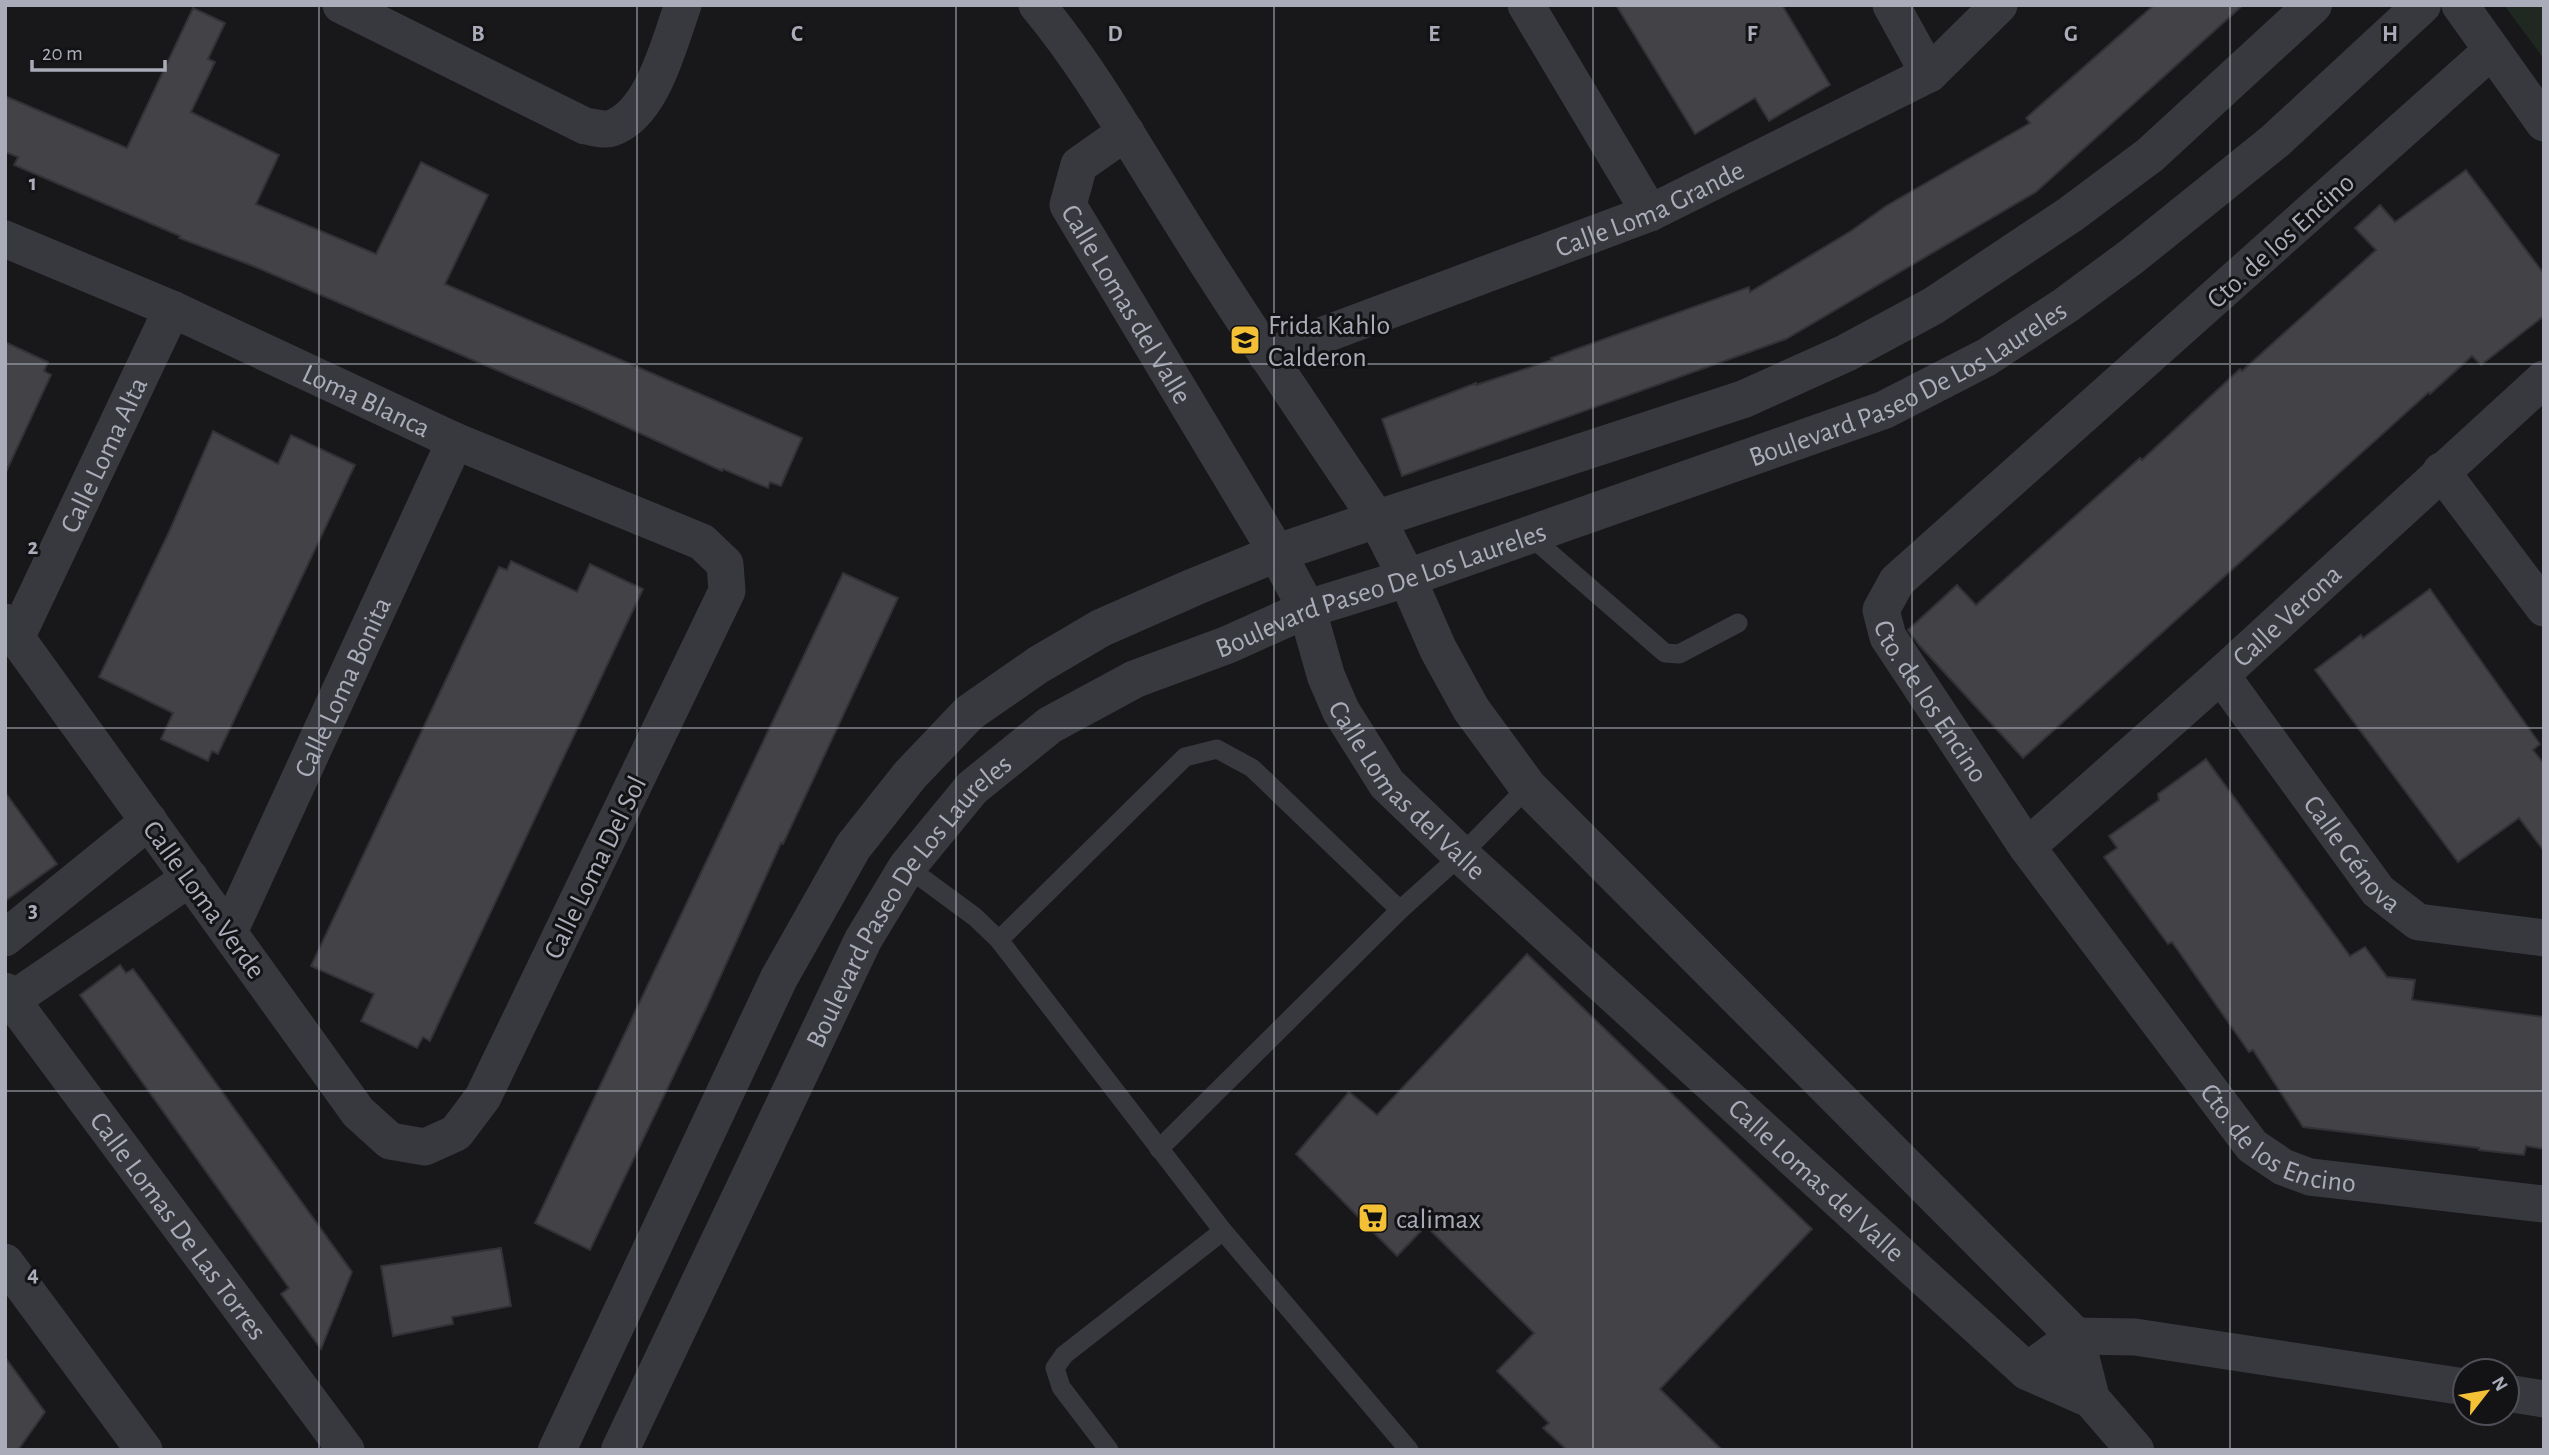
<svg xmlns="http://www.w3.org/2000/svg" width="2549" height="1455" viewBox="0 0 2549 1455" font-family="'Alegreya Sans',sans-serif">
	<rect width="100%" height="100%" fill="#18171a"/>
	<path fill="#1f2821" d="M2504 5H2544V59Z"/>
	<g fill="#424247" stroke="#323136" stroke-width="2">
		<path d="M1616 5H1782L1830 85 1769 121 1755 98 1695 134Z"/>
		<path d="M2154 5H2243L2036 192 1786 339 1402 476 1382 419 1476 383V385L1552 360 1551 358 1749 287 1750 292 1851 231 1886 206 2030 123 2026 118Z"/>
		<path d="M193 8 225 23 208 59 215 62 191 112 279 155 256 204 376 254 421 162 488 195 445 284 802 438 781 486 770 482 768 488 723 469 722 471 585 408 253 266 179 238 180 236 14 165 18 157 5 152V96L127 148Z"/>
		<path d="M2466 170 2544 274V316L2481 365 2472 356 2430 394 2429 392 2023 758 1919 645 1908 630 1957 585 1976 605 2140 458 2142 460 2240 369 2242 371 2376 250 2355 228 2380 205 2395 222Z"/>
		<path d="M5 342 48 362 44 371 51 375 5 474Z"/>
		<path d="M213 431 278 464 291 435 355 465 218 754 212 751 208 761 161 739 173 713 99 677 169 532Z"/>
		<path d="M511 561 577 592 590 564 643 589 430 1041 423 1037 417 1048 361 1021 374 994 311 966 499 567 507 570Z"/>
		<path d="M843 573 898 598 783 844 781 843 707 1006 590 1250 535 1223Z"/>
		<path d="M2430 589 2540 744 2533 750 2544 764V851L2519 818 2458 862 2315 670 2361 635 2363 638Z"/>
		<path d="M2206 759 2350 956 2365 947 2387 977 2415 980 2412 1000 2544 1017V1149L2526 1146 2524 1155 2479 1150V1148L2303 1127 2253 1050 2249 1052 2172 942 2168 944 2104 857 2117 848 2109 836 2159 800 2158 794Z"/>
		<path d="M5 792 57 864 5 901Z"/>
		<path d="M1527 954 1812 1229 1660 1389 1722 1450H1567L1543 1428 1549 1423 1497 1371 1534 1333 1426 1226 1397 1256 1296 1154 1349 1092 1377 1115Z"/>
		<path d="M120 965 126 973 133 969 143 982 352 1272 321 1349 281 1294 289 1288 80 995Z"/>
		<path d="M501 1248 511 1306 452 1317 453 1324 393 1336 381 1266Z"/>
		<path d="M5 1357 45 1412 18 1450H5Z"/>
	</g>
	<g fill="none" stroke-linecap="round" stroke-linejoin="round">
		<g stroke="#38393f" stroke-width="19">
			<path d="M1529 535 1665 653 1679 654 1738 623"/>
			<path d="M907 867 975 917 999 940 1223 1231 1409 1450"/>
			<path d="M999 940 1185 757 1217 749 1252 768 1400 910"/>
			<path d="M1159 1149 1400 910 1461 855 1528 787"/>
			<path d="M1109 1450 1061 1387 1055 1368 1064 1355 1223 1231"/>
		</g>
		<g stroke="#38393f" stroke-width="37">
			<path d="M341 5 585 126C593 127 605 131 612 128 653 113 669 43 683 5"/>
			<path d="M1037 5C1087 65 1126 134 1167 199 1234 308 1306 413 1377 519"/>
			<path d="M1526 5 1650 213"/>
			<path d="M1891 5 1929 74"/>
			<path d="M2460 5 2544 123"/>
			<path id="s1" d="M2491 51 1897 581 1881 610 1888 637 2027 847 2252 1146 2283 1167 2310 1177 2544 1204"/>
			<path id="s2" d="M1126 132 1079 165 1068 205 1277 553"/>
			<path id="s3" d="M5 239 172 309 455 441 702 542 725 564 727 591 483 1097 456 1133 425 1147 390 1141 358 1112 5 622"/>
			<path id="s4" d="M1267 356 1650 213 1929 74 1999 5"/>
			<path d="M2441 471 2544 608"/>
			<path id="s5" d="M16 638 172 309"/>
			<path id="s6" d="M2221 675 2378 891 2418 922 2544 938"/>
			<path id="s7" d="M2027 847 2221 675 2544 379"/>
			<path id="s8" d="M229 932 455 441"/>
			<path d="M5 938 149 821"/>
			<path id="s9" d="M5 991 346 1450"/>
			<path d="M5 1001 12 1000 190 878"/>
			<path d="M5 1262 144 1450"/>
			<path d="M2027 1371 2075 1336 2135 1337 2465 1387"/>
			<path d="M2507 1393 2544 1399"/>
		</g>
		<g stroke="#38393f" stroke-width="38">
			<path d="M1377 519 1407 578 1438 649 1471 709 1528 787 2075 1336 2091 1399"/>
			<path id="s10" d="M1277 553 1307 609 1326 676 1341 711 1387 784 1461 855 2027 1371 2091 1399 2135 1450"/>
			<path d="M557 1450 779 978 853 847 910 775 969 713 1038 665 1101 628 1194 587 1277 553 1377 519 1744 399 1846 353 1933 306 2071 214 2150 155 2313 5"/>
			<path id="s11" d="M620 1450 863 940 907 867 972 788 1050 725 1135 679 1227 645 1307 609 1407 578 1884 410 1987 357 2066 305 2131 257 2275 141 2422 5"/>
		</g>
	</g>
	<path fill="none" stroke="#aaadb9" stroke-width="2" stroke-opacity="0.55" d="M319 5V1450M637 5V1450M956 5V1450M1274 5V1450M1593 5V1450M1912 5V1450M2230 5V1450M5 364H2544M5 728H2544M5 1091H2544"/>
	<defs>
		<g id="school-square" transform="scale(1.575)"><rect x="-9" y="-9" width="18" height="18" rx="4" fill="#f3c036" stroke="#131215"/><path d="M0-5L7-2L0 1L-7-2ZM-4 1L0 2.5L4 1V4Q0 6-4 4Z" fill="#111"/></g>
		<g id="supermarket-square" transform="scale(1.575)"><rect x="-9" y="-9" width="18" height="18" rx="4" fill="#f3c036" stroke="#131215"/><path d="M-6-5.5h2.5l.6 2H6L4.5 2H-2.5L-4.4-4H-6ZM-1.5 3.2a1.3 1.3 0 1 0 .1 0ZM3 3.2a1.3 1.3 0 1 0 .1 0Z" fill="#111"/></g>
	</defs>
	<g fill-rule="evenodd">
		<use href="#school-square" x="1245" y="340"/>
		<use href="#supermarket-square" x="1373" y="1218"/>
	</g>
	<g text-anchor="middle" stroke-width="6" stroke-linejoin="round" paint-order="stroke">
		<g font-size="28" fill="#aaadb9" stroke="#131215">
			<text dy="10" stroke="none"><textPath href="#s4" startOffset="410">Calle Loma Grande</textPath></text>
			<text transform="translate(2280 240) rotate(-42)" y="10">Cto. de los Encino</text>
			<text dy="10" stroke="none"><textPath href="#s2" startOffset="214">Calle Lomas del Valle</textPath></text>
			<text dy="10" stroke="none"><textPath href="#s11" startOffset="1778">Boulevard Paseo De Los Laureles</textPath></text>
			<text dy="10" stroke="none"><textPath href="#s3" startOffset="396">Loma Blanca</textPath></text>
			<text dy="10" stroke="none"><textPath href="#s5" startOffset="203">Calle Loma Alta</textPath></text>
			<text dy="10" stroke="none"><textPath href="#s11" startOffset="1211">Boulevard Paseo De Los Laureles</textPath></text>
			<text dy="10" stroke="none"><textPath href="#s7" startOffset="348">Calle Verona</textPath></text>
			<text dy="10" stroke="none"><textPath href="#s8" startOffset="270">Calle Loma Bonita</textPath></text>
			<text dy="10" stroke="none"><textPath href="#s1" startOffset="934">Cto. de los Encino</textPath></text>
			<text dy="10" stroke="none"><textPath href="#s10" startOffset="275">Calle Lomas del Valle</textPath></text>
			<text dy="10" stroke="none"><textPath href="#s6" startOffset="222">Calle Génova</textPath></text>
			<text transform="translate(594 867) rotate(-64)" y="10">Calle Loma Del Sol</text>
			<text transform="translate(205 899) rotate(54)" y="10">Calle Loma Verde</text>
			<text dy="10" stroke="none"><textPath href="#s11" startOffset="623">Boulevard Paseo De Los Laureles</textPath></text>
			<text dy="10" stroke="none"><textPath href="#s1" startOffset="1502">Cto. de los Encino</textPath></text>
			<text dy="10" stroke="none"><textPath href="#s10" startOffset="842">Calle Lomas del Valle</textPath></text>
			<text dy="10" stroke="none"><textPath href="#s9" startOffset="292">Calle Lomas De Las Torres</textPath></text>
		</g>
		<g font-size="28" fill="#aaadb9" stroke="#131215" text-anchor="start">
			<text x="1268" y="334">Frida Kahlo<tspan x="1268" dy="32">Calderon</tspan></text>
			<text x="1396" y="1228">calimax</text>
		</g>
	</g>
	<g font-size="23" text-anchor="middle" font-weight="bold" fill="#aaadb9" stroke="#131215" stroke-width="6" stroke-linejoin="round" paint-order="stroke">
		<text x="478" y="41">B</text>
		<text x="797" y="41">C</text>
		<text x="1115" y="41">D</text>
		<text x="1434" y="41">E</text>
		<text x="1752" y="41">F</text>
		<text x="2071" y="41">G</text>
		<text x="2390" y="41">H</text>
		<text x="33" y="190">1</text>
		<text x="33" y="554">2</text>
		<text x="33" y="917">3</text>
		<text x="33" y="1281">4</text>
	</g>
	<rect width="2549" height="1455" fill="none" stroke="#aaadb9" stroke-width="14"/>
	<g transform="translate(2486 1392) rotate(59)"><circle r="33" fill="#131215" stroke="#4f5057" stroke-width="2"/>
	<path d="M0-5L12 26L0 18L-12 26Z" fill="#f3c036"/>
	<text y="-10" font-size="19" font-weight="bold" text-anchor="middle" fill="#aaadb9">N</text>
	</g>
	<path d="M32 60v10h133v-10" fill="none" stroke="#aaadb9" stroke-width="3.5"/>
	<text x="42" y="60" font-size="21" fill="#aaadb9" stroke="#131215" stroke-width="5" paint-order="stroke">20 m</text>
</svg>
